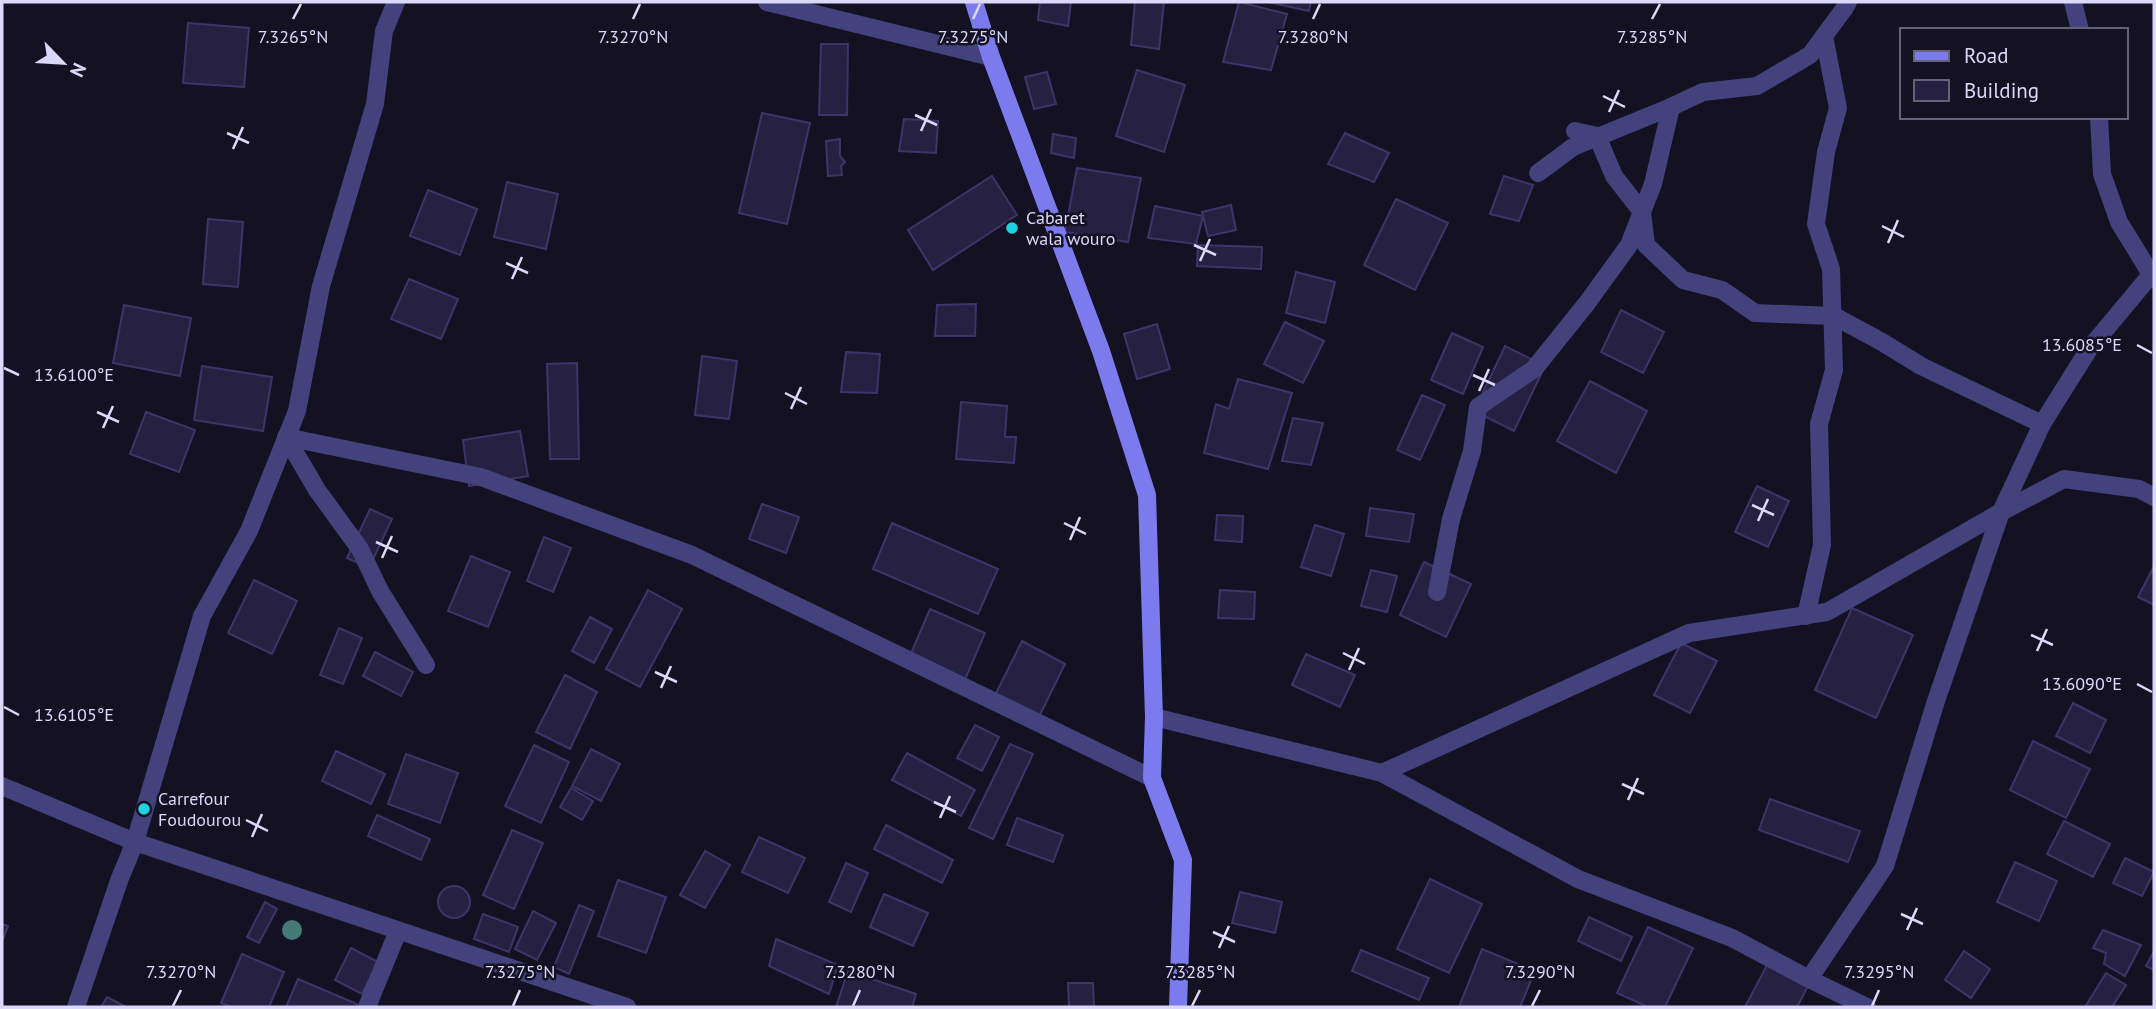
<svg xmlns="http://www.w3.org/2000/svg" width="2156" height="1009" viewBox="0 0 2156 1009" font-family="'PT Sans',sans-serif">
	<rect width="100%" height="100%" fill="#141123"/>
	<g fill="#262041" stroke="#3e346a" stroke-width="2">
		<path d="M1040 2H1071L1068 26 1038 20Z"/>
		<path d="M1135 2H1164L1159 49 1131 45Z"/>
		<path d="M1239 2 1287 14 1271 70 1223 62Z"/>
		<path d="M1268 2H1311L1309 11Z"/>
		<path d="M188 23 249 28 244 87 183 83Z"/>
		<path d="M821 44H848L847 115H819Z"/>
		<path d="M1137 70 1185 85 1164 152 1116 136Z"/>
		<path d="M1047 72 1056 104 1034 109 1025 77Z"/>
		<path d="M762 113 810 123 787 224 739 213Z"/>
		<path d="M904 119 938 121 936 153 899 151Z"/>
		<path d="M1345 133 1389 153 1374 182 1328 164Z"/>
		<path d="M1053 134 1076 138 1074 158 1051 153Z"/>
		<path d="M840 139V156L845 162 841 166 842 175 828 176 826 141Z"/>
		<path d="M1077 168 1141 178 1128 242 1065 232Z"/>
		<path d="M992 176 1017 215 933 270 908 230Z"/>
		<path d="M1504 176 1533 185 1519 221 1490 214Z"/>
		<path d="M507 182 558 194 546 249 494 237Z"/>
		<path d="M428 190 477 209 460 255 410 236Z"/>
		<path d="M1396 199 1448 223 1415 290 1364 265Z"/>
		<path d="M1231 205 1236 230 1208 236 1202 212Z"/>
		<path d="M1155 206 1203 216 1196 244 1148 238Z"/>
		<path d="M208 219 243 222 238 287 203 284Z"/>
		<path d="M1198 245 1262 247 1261 269 1197 266Z"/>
		<path d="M1296 272 1335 282 1325 323 1286 313Z"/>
		<path d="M409 279 458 299 441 339 391 319Z"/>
		<path d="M976 304 975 336H935L937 305Z"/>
		<path d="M124 305 191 318 180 376 113 363Z"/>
		<path d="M1621 310 1664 332 1643 373 1601 352Z"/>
		<path d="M1285 322 1324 341 1303 383 1264 364Z"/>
		<path d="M1157 324 1170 369 1137 379 1124 334Z"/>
		<path d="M1452 333 1483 347 1463 394 1431 380Z"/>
		<path d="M1505 346 1545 366 1514 431 1474 411Z"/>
		<path d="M846 352 880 354 877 393 841 392Z"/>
		<path d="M702 356 737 361 729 419 695 415Z"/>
		<path d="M577 363 579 459H550L547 364Z"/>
		<path d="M202 366 272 377 263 431 194 420Z"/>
		<path d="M1238 379 1292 393 1268 469 1204 453 1216 404 1229 409Z"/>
		<path d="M1590 381 1647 411 1616 473 1557 441Z"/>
		<path d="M1422 395 1445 405 1420 460 1397 450Z"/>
		<path d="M961 402 1007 406 1005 437H1016L1014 463 956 459Z"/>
		<path d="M146 412 195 430 179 472 130 454Z"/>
		<path d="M1293 418 1323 423 1311 465 1282 461Z"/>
		<path d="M520 431 528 476 469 486 463 440Z"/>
		<path d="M1757 486 1789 501 1768 547 1735 532Z"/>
		<path d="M762 504 799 517 786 553 749 539Z"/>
		<path d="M1370 508 1414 514 1409 542 1366 536Z"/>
		<path d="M370 509 392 519 369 568 347 558Z"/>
		<path d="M1217 515 1243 516 1242 542 1215 540Z"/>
		<path d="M892 523 998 569 978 614 873 569Z"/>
		<path d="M1315 525 1344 534 1331 576 1301 567Z"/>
		<path d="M544 537 571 548 553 592 527 581Z"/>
		<path d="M471 556 510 572 488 627 448 611Z"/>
		<path d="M1424 562 1471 584 1446 637 1400 615Z"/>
		<path d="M2154 566V605L2138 597Z"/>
		<path d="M1371 570 1397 576 1387 612 1361 606Z"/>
		<path d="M254 580 297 601 272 654 228 633Z"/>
		<path d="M648 590 682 609 640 687 606 669Z"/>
		<path d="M1220 590 1255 592 1254 619 1218 618Z"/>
		<path d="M1852 608 1913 635 1876 718 1815 690Z"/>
		<path d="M930 609 985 633 961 689 906 665Z"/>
		<path d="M590 617 612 629 594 663 572 651Z"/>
		<path d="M339 628 362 638 343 684 320 675Z"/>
		<path d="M1022 641 1065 664 1039 717 995 695Z"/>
		<path d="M1681 643 1717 661 1690 713 1654 695Z"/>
		<path d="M375 652 413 672 401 696 363 676Z"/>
		<path d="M1306 654 1355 675 1340 707 1292 685Z"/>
		<path d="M565 675 597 692 570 749 536 732Z"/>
		<path d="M2073 703 2106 720 2090 753 2056 736Z"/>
		<path d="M975 725 999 737 982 771 957 758Z"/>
		<path d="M2033 741 2090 769 2066 818 2010 790Z"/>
		<path d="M1010 744 1033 754 993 839 969 828Z"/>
		<path d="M534 745 569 762 541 823 505 806Z"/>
		<path d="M591 749 620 764 601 801 572 786Z"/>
		<path d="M336 751 385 774 371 804 322 781Z"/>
		<path d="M907 753 975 790 961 816 892 780Z"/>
		<path d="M406 754 458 773 440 823 388 804Z"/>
		<path d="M571 788 593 801 582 820 560 807Z"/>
		<path d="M1770 799 1860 831 1848 862 1759 830Z"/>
		<path d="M377 815 430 839 421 860 368 836Z"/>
		<path d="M1017 818 1063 835 1053 862 1007 845Z"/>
		<path d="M2064 821 2110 844 2093 877 2047 854Z"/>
		<path d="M886 825 953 860 942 883 874 849Z"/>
		<path d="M512 830 543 843 514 909 483 895Z"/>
		<path d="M759 837 805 858 788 893 742 872Z"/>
		<path d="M705 851 730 865 705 908 680 895Z"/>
		<path d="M2125 858 2154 872 2142 896 2113 883Z"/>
		<path d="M2015 862 2057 881 2039 921 1997 902Z"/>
		<path d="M846 863 868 873 851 912 829 902Z"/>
		<path d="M1430 879 1482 904 1449 973 1397 949Z"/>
		<path d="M618 880 666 897 646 953 598 936Z"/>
		<circle cx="454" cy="902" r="16"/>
		<path d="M1240 892 1282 902 1275 933 1232 923Z"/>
		<path d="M884 894 928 913 913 946 870 927Z"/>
		<path d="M265 902 277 909 259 943 247 937Z"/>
		<path d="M579 905 594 911 569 974 554 967Z"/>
		<path d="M533 911 556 923 537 960 515 949Z"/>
		<path d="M483 914 518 927 509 952 474 939Z"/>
		<path d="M1589 917 1632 937 1621 961 1578 941Z"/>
		<path d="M2 924 8 926 2 942Z"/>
		<path d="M1648 927 1693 948 1665 1007H1648L1617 993Z"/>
		<path d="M2103 930 2141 945 2125 976 2104 964 2106 953 2093 948Z"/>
		<path d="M776 939 838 965 829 994 769 966Z"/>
		<path d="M351 948 378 962 362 994 335 980Z"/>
		<path d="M1482 949 1535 971 1520 1007H1459Z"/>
		<path d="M1361 950 1429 978 1419 1000 1352 971Z"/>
		<path d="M1964 951 1990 969 1971 998 1945 980Z"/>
		<path d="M2154 951V970L2146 966Z"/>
		<path d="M242 954 284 972 269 1007H232L221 1003Z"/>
		<path d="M1767 965 1808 986 1797 1007H1745Z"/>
		<path d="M848 971 916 994 912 1007H836Z"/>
		<path d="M2106 973 2126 985 2112 1007H2085Z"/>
		<path d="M298 979 357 1004 356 1007H286Z"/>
		<path d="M1068 983H1093L1094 1007H1069Z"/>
		<path d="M107 997 126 1007H101Z"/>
	</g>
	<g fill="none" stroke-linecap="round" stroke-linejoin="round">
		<g stroke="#43427c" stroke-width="18">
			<path d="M767 2 991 57"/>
			<path d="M2073 2 2080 30"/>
			<path d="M2099 117 2102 174 2119 222 2154 279"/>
			<path d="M1575 131 1597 136 1614 176 1642 212 1646 245 1683 280 1722 290 1755 313 1834 316 1882 342 1921 366 2042 424"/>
			<path d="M1538 173 1573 147 1671 107"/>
			<path d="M1437 592 1451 519 1472 451 1478 407 1534 369 1587 303 1629 245 1653 184 1671 107 1703 92 1757 86 1810 55 1844 9 1848 2"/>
			<path d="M1806 616 1822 545 1819 424 1834 370 1831 269 1816 224 1826 152 1838 108 1824 36"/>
			<path d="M426 665 380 591 360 549 317 490 286 437 481 477 692 555 1152 778"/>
			<path d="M1154 717 1382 773 1578 879 1732 938 1809 979 1885 866 1936 701 2001 512 2064 479 2139 489 2154 497"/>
			<path d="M1382 773 1689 633 1827 612 2001 512 2042 424 2089 349 2154 271"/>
			<path d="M2 786 135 842 627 1007"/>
			<path d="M1809 979 1867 1007"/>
			<path d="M76 1007 120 878 135 842 202 616 249 531 297 411 321 286 375 104 384 31 396 2"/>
			<path d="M367 1007 398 931"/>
		</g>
		<path stroke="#7b7bee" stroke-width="18" d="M974 2 991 57 1101 351 1147 495 1154 717 1152 778 1183 860 1178 1007"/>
	</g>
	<circle fill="#457b74" cx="292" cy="930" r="10"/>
	<path fill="none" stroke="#dbd8fa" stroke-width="2.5" d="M293 19 301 4M633 19 640 4M973 19 980 4M1313 19 1320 4M1652 19 1660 4M1603 96 1625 107M1609 112 1619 90M915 115 937 125M921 131 931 109M227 133 249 143M233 149 243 127M1882 226 1904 237M1888 243 1898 220M1194 245 1216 255M1200 261 1210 239M506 263 528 273M512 279 522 257M2137 345 2152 353M4 368 19 375M1473 375 1495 385M1479 391 1489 369M785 393 807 404M791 409 801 387M97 412 119 422M103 428 113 406M1752 505 1774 515M1758 521 1768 499M1064 523 1086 534M1070 540 1080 517M376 542 398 552M382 558 392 536M2031 635 2053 645M2037 651 2047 629M1343 653 1365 664M1349 670 1359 648M655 672 677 682M2137 684 2152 692M661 688 671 666M4 707 19 715M1622 784 1644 794M1628 800 1638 778M934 802 956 812M940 818 950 796M246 820 268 831M252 837 262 814M1901 914 1923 924M1907 930 1917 908M1213 932 1235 942M1219 948 1229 926M173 1006 181 990M513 1006 520 990M853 1006 860 990M1192 1006 1200 990M1532 1006 1540 990M1872 1006 1879 990"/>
	<g fill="#1dd2e1" stroke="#141123" stroke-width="2.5">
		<circle cx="1012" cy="228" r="7"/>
		<circle cx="144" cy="809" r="7"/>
	</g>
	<g text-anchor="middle" stroke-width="5" stroke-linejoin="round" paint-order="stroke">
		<g font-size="18" fill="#dbd8fa" stroke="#141123" text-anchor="start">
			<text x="1026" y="224">Cabaret<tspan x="1026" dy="21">wala wouro</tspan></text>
			<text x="158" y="805">Carrefour<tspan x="158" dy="21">Foudourou</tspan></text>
		</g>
	</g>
	<g font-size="18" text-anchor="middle" fill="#dbd8fa" stroke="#141123" stroke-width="5" stroke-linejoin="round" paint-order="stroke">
		<text x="293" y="43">7.3265°N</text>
		<text x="633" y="43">7.3270°N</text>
		<text x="973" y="43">7.3275°N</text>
		<text x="1313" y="43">7.3280°N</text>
		<text x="1652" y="43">7.3285°N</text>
		<text x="2082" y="351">13.6085°E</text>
		<text x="74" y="381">13.6100°E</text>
		<text x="2082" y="690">13.6090°E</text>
		<text x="74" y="721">13.6105°E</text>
		<text x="181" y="978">7.3270°N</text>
		<text x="520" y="978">7.3275°N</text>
		<text x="860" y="978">7.3280°N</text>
		<text x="1200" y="978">7.3285°N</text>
		<text x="1540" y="978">7.3290°N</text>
		<text x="1879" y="978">7.3295°N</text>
	</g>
	<rect width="2156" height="1009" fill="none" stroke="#dbd8fa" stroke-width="7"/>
	<rect x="1900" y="28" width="228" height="91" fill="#141123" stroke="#646179" stroke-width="2"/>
	<rect x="1914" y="51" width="35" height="10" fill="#7b7bee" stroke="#646179" stroke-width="2"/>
	<text x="1964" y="63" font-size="21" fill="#dbd8fa">Road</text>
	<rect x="1914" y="80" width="35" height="21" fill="#262041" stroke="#646179" stroke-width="2"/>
	<text x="1964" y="98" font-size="21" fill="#dbd8fa">Building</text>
	<g transform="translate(63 63) rotate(115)" stroke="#141123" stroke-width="5" paint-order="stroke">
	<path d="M0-5L12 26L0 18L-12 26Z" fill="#dbd8fa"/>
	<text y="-10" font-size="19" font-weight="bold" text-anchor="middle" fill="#dbd8fa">N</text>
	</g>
</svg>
